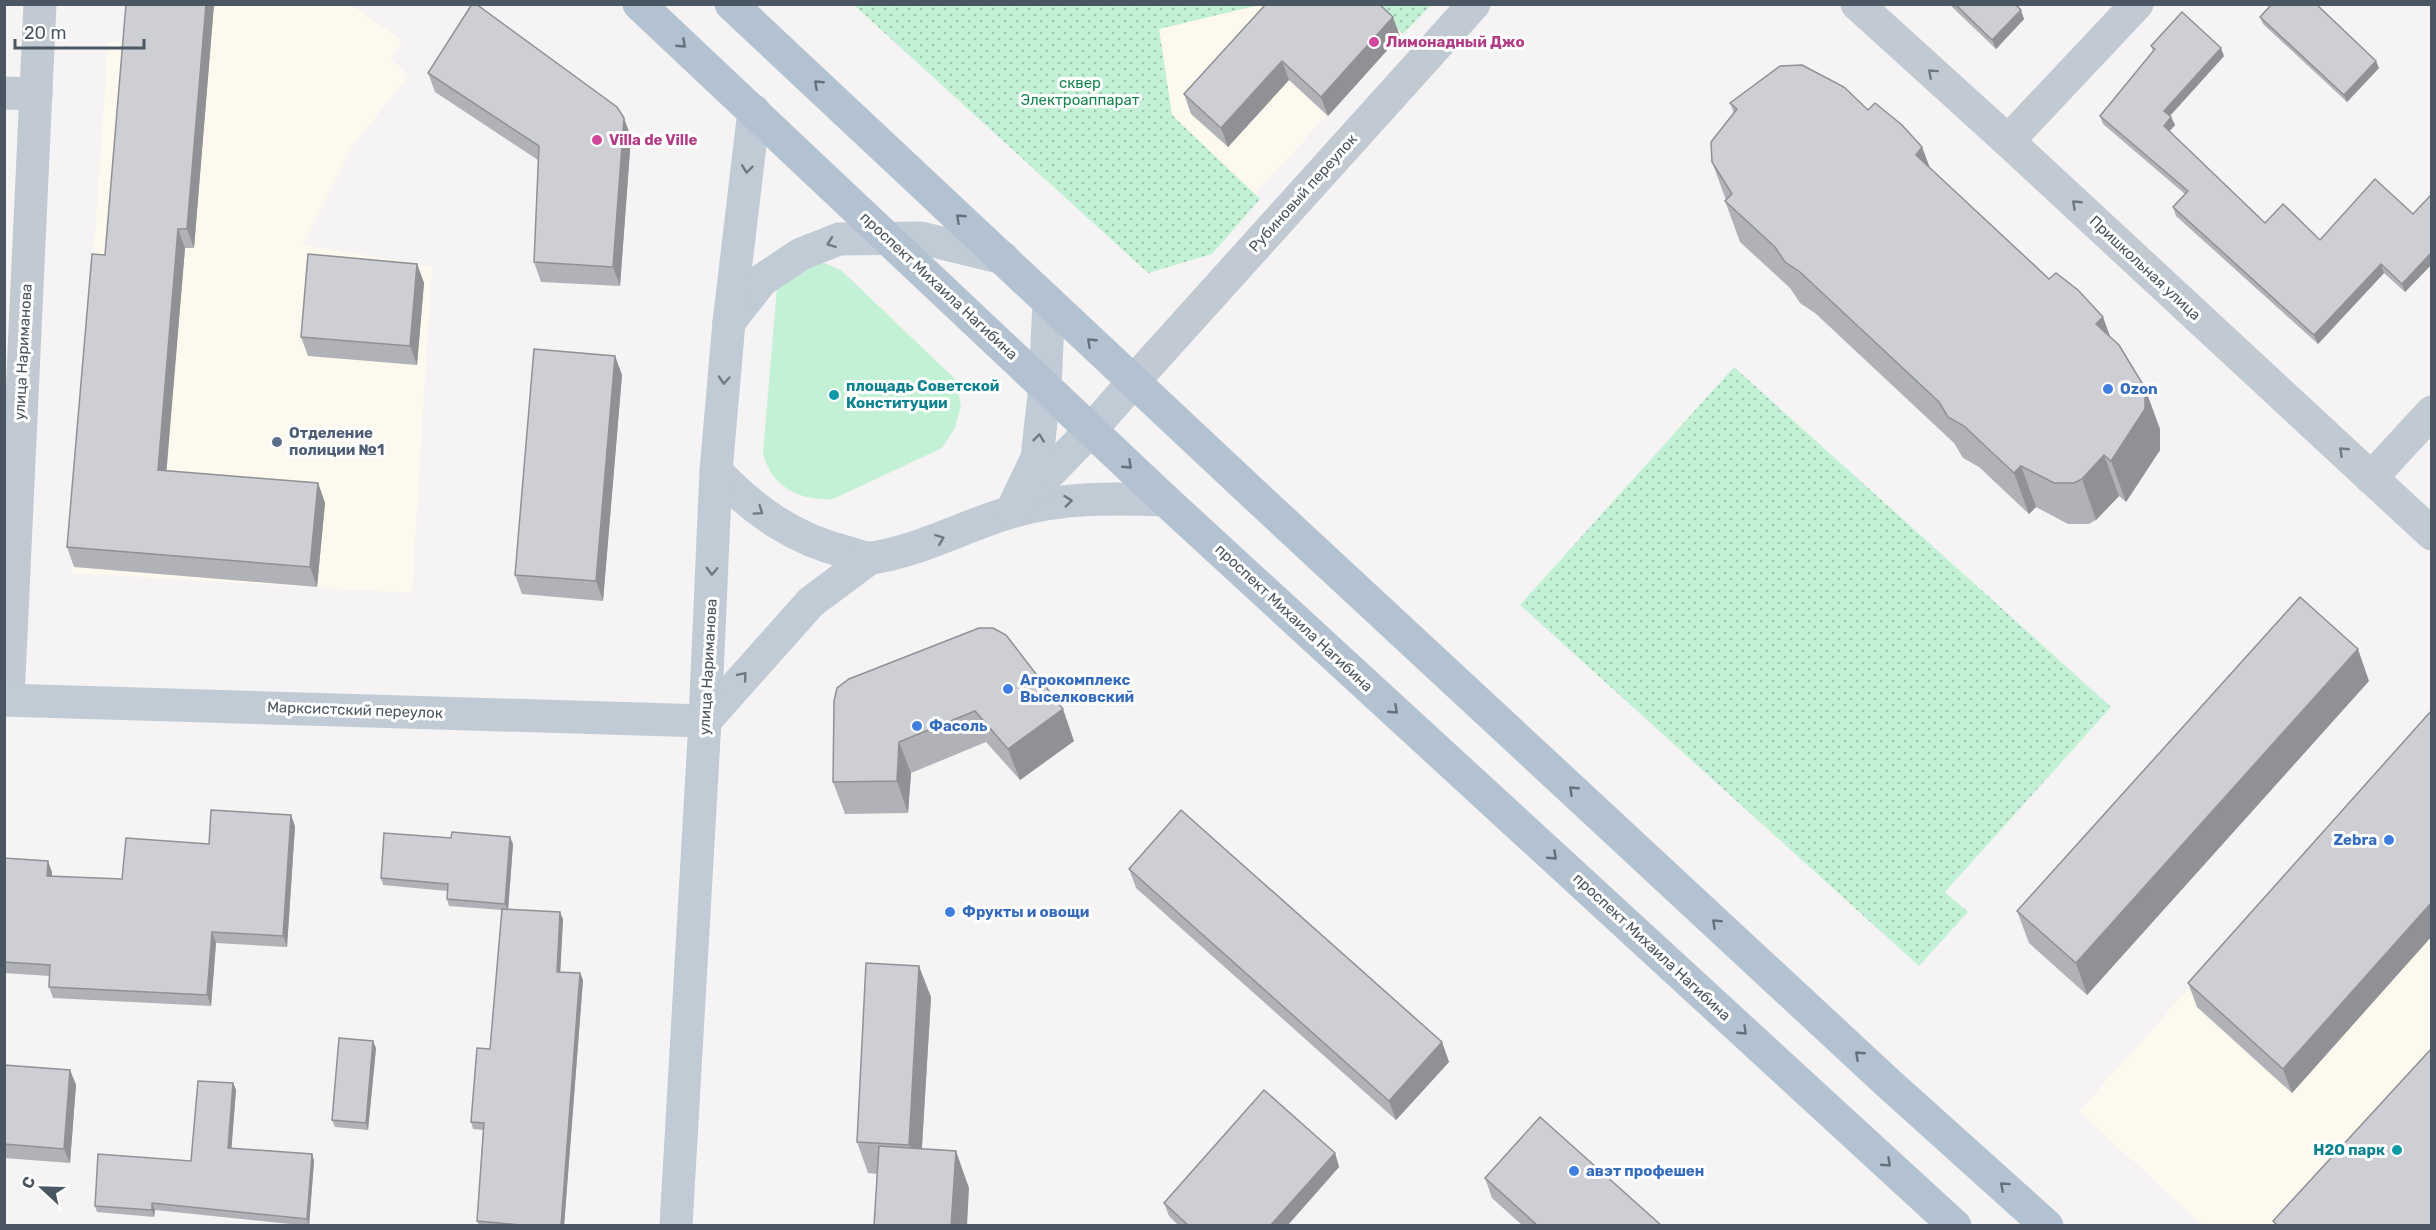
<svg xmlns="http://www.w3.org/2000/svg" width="2436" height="1230" viewBox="0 0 2436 1230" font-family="Rubik,sans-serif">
	<defs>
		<pattern id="park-dots" width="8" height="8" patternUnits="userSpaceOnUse" patternTransform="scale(1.5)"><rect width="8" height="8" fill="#c3f1d5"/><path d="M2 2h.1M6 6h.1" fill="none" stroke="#a0c6b0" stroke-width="1.8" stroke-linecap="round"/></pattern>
	</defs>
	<rect width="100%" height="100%" fill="#f5f3f3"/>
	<g fill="#fdf9ef">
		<path d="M1371 4 1403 34 1254 194 1172 115 1159 29 1259 5 1278 15Z"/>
		<path d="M128 5H351L402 40 391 59 409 76 353 145 303 245 432 266 412 593 72 573 108 43 125 40Z"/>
		<path d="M2431 719V1225H2202L2079 1111Z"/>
	</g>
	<path fill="#c3f1d5" d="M816 261 825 263 842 271 956 380 961 406 955 428 942 448 833 499C800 501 771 487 763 453L777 287Z"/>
	<g fill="url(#park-dots)">
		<path d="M854 5H1259L1159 29 1172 115 1260 199 1212 254 1148 273Z"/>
		<path d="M1371 5H1431L1403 34Z"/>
		<path d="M1734 367 2111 707 1945 892 1968 912 1919 966 1520 605Z"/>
	</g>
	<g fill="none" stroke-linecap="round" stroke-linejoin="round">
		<g stroke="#c1cad2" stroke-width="33">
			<path d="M1857 4 2008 141 2432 534"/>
			<path d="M4 93 36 94"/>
			<path d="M2008 141 2137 4"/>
			<path d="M1133 382 1474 4"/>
			<path d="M2371 478 2432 412"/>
			<path d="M8 700 40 4"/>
		</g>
		<g stroke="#c1cbd6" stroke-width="33">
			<path d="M729 322 762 280 801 254 839 239 921 238 1003 258"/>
			<path d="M716 471C753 510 793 539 846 552 854 554 864 559 872 558 922 550 964 526 1011 512 1062 497 1114 498 1165 500"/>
			<path d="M1027 496 1091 430 1133 382"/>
			<path d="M1011 512 1037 458 1045 386 1049 302"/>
			<path d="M4 700 705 721"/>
			<path d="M705 721 811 602 870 558"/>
			<path d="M676 1226 705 721 716 471 729 322 754 111"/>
		</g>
		<g stroke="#b3c2d1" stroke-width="33">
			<path d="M639 4 1165 500 1955 1226"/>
			<path d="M731 4 1258 498 1887 1082 2047 1226"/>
		</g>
	</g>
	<g fill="#b0b2b7">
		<path d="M126 4H214L194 248H185L166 471 318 483 325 503 317 587 74 567 67 547 105 255Z"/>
		<path d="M1266 4 1400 36 1328 116 1289 80 1228 147 1191 114 1184 94Z"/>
		<path d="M1949 4H2015L2024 19 1996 49Z"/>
		<path d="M2260 17 2379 68 2347 102 2263 24Z"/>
		<path d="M2151 46 2224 56 2170 116 2175 125 2169 131 2265 223 2320 240 2413 214 2432 194V264L2405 292 2384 273 2318 344 2176 216 2173 207 2185 194 2103 124 2100 116 2153 51Z"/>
		<path d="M428 73 631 137 620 286 541 282 534 262 538 160 435 92Z"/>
		<path d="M1730 103 1868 110 1922 147 1930 168 2110 338 2160 429V450L2126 502 2119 496 2096 520 2089 524H2068L2036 507 2029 514 1979 467 1963 458 1954 443 1815 313 1800 303 1790 288 1740 242 1725 201 1726 200 1712 162 1734 113Z"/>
		<path d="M417 264 424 283 417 365 308 356 301 337Z"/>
		<path d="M615 356 622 375 603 601 522 594 515 575Z"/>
		<path d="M979 628 1074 741 1020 780 986 742 911 773 908 813 845 814 833 782Z"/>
		<path d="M2369 681 2087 995 2029 943 2017 911Z"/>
		<path d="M2432 710V936L2292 1093 2197 1007 2188 983Z"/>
		<path d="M295 826 287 947 216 943 211 1006 53 998 49 987 50 976 4 973V858L52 872V876L122 879 209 844Z"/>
		<path d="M513 844 508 910 563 919 560 972 580 973 583 980 564 1226H479L477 1221 483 1130 473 1129 471 1122 490 1049 502 910 449 906 447 899V891L383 885 381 878Z"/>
		<path d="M1129 869 1442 1042 1449 1062 1396 1120 1136 888Z"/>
		<path d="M931 997 922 1149 969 1188 877 1174 868 1173 857 1142Z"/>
		<path d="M376 1048 368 1130 335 1127 332 1120Z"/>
		<path d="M4 1065 70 1070 76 1085 70 1163 4 1158Z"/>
		<path d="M233 1083 236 1090 231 1148 312 1154 314 1161 309 1226 155 1210 154 1217 97 1212 95 1206 191 1161Z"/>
		<path d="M1335 1153 1339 1167 1287 1226H1179L1169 1216 1164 1203Z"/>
		<path d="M1485 1178 1662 1226H1523L1492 1198Z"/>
	</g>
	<g fill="#909195">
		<path d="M206 4H214L194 248 187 229Z"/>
		<path d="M2021 10 2024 19 1996 49 1992 40Z"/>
		<path d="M1393 17 1400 36 1328 116 1321 97Z"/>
		<path d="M2221 48 2224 56 2167 119 2164 111Z"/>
		<path d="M1282 61 1289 80 1228 147 1221 128Z"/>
		<path d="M2376 61 2379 68 2347 102 2344 95Z"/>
		<path d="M2171 117 2175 125 2167 134 2164 126Z"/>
		<path d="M624 118 631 137 620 286 613 267Z"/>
		<path d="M1922 147 1937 188 1916 155Z"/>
		<path d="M178 229 185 248 165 489 158 470Z"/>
		<path d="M2432 252V264L2405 292 2402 284Z"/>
		<path d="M417 264 424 283 417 365 410 346Z"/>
		<path d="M2381 264 2384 273 2318 344 2314 335Z"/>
		<path d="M2103 317 2118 358 2096 324Z"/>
		<path d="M615 356 622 375 603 601 596 581Z"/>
		<path d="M2145 388 2160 429V450L2126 502 2111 461Z"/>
		<path d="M2104 455 2119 496 2096 520 2082 479Z"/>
		<path d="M2021 466 2036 507 2029 514 2014 473Z"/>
		<path d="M318 483 325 503 317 587 310 567Z"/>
		<path d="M2358 649 2369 681 2087 995 2076 963Z"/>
		<path d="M1063 709 1074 741 1020 780 1008 749Z"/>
		<path d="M899 742 911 773 908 813 897 781Z"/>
		<path d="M291 815 295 826 287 947 283 936Z"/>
		<path d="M510 837 513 844 508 911 505 904Z"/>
		<path d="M48 861 52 872 51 887 47 876Z"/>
		<path d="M2432 902V936L2292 1093 2283 1069Z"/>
		<path d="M560 912 563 919 560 978 557 972Z"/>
		<path d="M212 932 216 943 211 1006 207 995Z"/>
		<path d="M919 966 931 997 920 1177 909 1145Z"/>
		<path d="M580 973 583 980 564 1226H561Z"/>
		<path d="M373 1041 376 1048 368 1130 366 1123Z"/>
		<path d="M1442 1042 1449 1062 1396 1120 1389 1101Z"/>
		<path d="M70 1070 76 1085 70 1163 64 1149Z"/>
		<path d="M233 1083 236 1090 231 1155 228 1148Z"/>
		<path d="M956 1151 969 1188 967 1226H951Z"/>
		<path d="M1335 1153 1339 1167 1287 1226H1270Z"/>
		<path d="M312 1154 314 1161 309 1226 307 1219Z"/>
		<path d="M152 1203 155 1210 154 1217 152 1210Z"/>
	</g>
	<g fill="#cdcfd5" stroke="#909195" stroke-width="1.5">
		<path d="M126 4H206L187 229H178L158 470 318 483 310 567 67 547 92 254 105 255Z"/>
		<path d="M472 4H476L617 107 624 118 613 267 534 262 539 146 428 73Z"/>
		<path d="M1266 4H1379L1393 17 1321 97 1282 61 1221 128 1184 94Z"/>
		<path d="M1955 4H2015L2021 10 1992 40Z"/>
		<path d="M2272 4H2316L2376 61 2344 95 2260 17Z"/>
		<path d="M2182 12 2221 48 2164 111 2171 117 2164 126 2265 223 2283 204 2320 240 2375 179 2413 214 2432 194V252L2402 284 2381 264 2314 335 2173 207 2188 191 2100 116 2155 49 2151 46Z"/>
		<path d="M1802 65 1844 87 1868 110 1875 103 1902 125 1922 147 1916 155 2049 279 2056 273 2078 290 2103 317 2096 324 2119 345 2145 388V409L2111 461 2104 455 2082 479 2074 483H2054L2021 466 2014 473 1964 426 1948 417 1939 402 1800 272 1785 262 1775 247 1725 201 1732 194 1712 162 1711 142 1737 109 1730 103 1780 66Z"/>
		<path d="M308 254 417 264 410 346 301 337Z"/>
		<path d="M534 349 615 356 596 581 515 575Z"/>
		<path d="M2300 597 2358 649 2076 963 2017 911Z"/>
		<path d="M979 628H993L1006 635 1063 709 1008 749 975 711 899 742 897 781 833 782 834 701 837 688 849 679Z"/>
		<path d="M2432 710V902L2283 1069 2188 983Z"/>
		<path d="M211 810 291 815 283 936 212 932 207 995 49 987 50 965 4 962V858L48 861 47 876 122 879 126 838 209 844Z"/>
		<path d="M1181 810 1442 1042 1389 1101 1129 869Z"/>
		<path d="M452 832 510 837 505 904 447 899 448 884 381 878 384 833 451 838Z"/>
		<path d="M502 909 560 912 557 972 580 973 561 1226H531L477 1221 484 1123 471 1122 477 1048 490 1049Z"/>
		<path d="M866 963 919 966 909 1145 857 1142Z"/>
		<path d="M339 1038 373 1041 366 1123 332 1120Z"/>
		<path d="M2432 1048V1226H2278L2273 1221Z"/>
		<path d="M4 1065 70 1070 64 1149 4 1144Z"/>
		<path d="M198 1081 233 1083 228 1148 312 1154 307 1219 152 1203V1210L95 1206 98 1154 191 1161Z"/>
		<path d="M1264 1090 1335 1153 1270 1226H1189L1164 1203Z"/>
		<path d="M1540 1117 1662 1226H1538L1485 1178Z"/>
		<path d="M879 1146 956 1151 951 1226H874Z"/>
	</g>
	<defs><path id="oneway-chevron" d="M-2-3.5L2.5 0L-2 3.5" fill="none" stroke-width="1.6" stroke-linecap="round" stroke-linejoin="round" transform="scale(1.5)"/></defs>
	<g stroke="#64717d">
		<use href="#oneway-chevron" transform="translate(682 44) rotate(43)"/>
		<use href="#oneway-chevron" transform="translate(818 84) rotate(-137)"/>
		<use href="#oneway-chevron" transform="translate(960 218) rotate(-137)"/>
		<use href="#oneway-chevron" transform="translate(1091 342) rotate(-137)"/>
		<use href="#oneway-chevron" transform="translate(1128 465) rotate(43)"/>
		<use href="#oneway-chevron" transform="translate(1394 710) rotate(43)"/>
		<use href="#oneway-chevron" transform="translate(1573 790) rotate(-137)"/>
		<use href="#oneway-chevron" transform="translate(1553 856) rotate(43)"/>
		<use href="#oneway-chevron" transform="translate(1716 923) rotate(-137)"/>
		<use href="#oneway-chevron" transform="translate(1743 1031) rotate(43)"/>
		<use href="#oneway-chevron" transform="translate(1859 1055) rotate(-137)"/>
		<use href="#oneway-chevron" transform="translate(1887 1163) rotate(43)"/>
		<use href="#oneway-chevron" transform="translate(2004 1186) rotate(-138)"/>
	</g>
	<g stroke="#6e7983">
		<use href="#oneway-chevron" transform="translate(1932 73) rotate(-138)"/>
		<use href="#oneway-chevron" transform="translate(2076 204) rotate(-137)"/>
		<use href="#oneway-chevron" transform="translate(2343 451) rotate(-137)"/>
	</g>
	<g stroke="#6e7984">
		<use href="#oneway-chevron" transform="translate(747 169) rotate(97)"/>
		<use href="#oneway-chevron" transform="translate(831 243) rotate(160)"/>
		<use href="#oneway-chevron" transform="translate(724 380) rotate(95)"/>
		<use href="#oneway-chevron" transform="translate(1039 438) rotate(-84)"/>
		<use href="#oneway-chevron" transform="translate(1068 501) rotate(-6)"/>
		<use href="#oneway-chevron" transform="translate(759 511) rotate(35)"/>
		<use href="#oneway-chevron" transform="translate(940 539) rotate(-21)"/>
		<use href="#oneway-chevron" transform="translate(712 571) rotate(92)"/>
		<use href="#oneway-chevron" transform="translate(743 676) rotate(-50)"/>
	</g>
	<g fill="#d1479c" stroke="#fff" stroke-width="2">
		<circle cx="1374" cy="42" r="6"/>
		<circle cx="597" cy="140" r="6"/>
	</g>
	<g fill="#3f7fe0" stroke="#fff" stroke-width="2">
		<circle cx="2108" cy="389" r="6"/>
		<circle cx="1008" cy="689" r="6"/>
		<circle cx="917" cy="726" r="6"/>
		<circle cx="2389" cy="840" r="6"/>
		<circle cx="950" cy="912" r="6"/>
		<circle cx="1574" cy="1171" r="6"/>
	</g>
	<g fill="#0f9aa8" stroke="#fff" stroke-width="2">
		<circle cx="834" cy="395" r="6"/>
		<circle cx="2397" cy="1150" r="6"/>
	</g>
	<circle fill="#5c6f8a" stroke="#fff" stroke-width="2" cx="277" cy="442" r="6"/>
	<g text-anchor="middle" stroke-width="6" stroke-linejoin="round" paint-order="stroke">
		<g font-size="15" font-weight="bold" fill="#b23c85" stroke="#fff" text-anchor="start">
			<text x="1386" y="47">Лимонадный Джо</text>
			<text x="609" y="145">Villa de Ville</text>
		</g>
		<g font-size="15" fill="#17864f" stroke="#fff">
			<text x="1080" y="88">cквер<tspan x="1080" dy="17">Электроаппарат</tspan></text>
		</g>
		<g font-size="15" fill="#4a5661" stroke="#fff">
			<text transform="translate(1303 193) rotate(-48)" y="5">Рубиновый переулок</text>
			<text transform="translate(2145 268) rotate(43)" y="5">Пришкольная улица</text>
			<text transform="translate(939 286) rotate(43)" y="5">проспект Михаила Нагибина</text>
			<text transform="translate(23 352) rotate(-87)" y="5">улица Нариманова</text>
			<text transform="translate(1294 618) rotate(43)" y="5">проспект Михаила Нагибина</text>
			<text transform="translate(708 667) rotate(-87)" y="5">улица Нариманова</text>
			<text transform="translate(355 710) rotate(2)" y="5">Марксистский переулок</text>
			<text transform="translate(1652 947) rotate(43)" y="5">проспект Михаила Нагибина</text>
		</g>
		<g font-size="15" font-weight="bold" fill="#0d838f" stroke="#fff" text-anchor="start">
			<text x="846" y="391">площадь Советской<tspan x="846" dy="17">Конституции</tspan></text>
			<text x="2385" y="1155" text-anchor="end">H2O парк</text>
		</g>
		<g font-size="15" font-weight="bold" fill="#366cbe" stroke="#fff" text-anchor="start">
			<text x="2120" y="394">Ozon</text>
			<text x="1020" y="685">Агрокомплекс<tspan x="1020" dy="17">Выселковский</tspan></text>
			<text x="929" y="731">Фасоль</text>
			<text x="2377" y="845" text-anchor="end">Zebra</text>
			<text x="962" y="917">Фрукты и овощи</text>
			<text x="1586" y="1176">авэт профешен</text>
		</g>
		<g font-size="15" font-weight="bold" fill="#4e5e75" stroke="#fff" text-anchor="start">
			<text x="289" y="438">Отделение<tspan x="289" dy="17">полиции №1</tspan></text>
		</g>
	</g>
	<rect width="2436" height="1230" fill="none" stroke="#4a5661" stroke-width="12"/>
	<g transform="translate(42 1188) rotate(292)" stroke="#ffffff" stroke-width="4.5" paint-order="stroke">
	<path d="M0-4.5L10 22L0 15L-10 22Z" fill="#4a5661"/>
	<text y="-9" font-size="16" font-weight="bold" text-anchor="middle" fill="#4a5661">С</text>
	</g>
	<path d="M15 39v9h129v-9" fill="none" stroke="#4a5661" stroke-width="3"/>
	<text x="24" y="39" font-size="18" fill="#4a5661" stroke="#ffffff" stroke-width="4.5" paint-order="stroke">20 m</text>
</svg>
